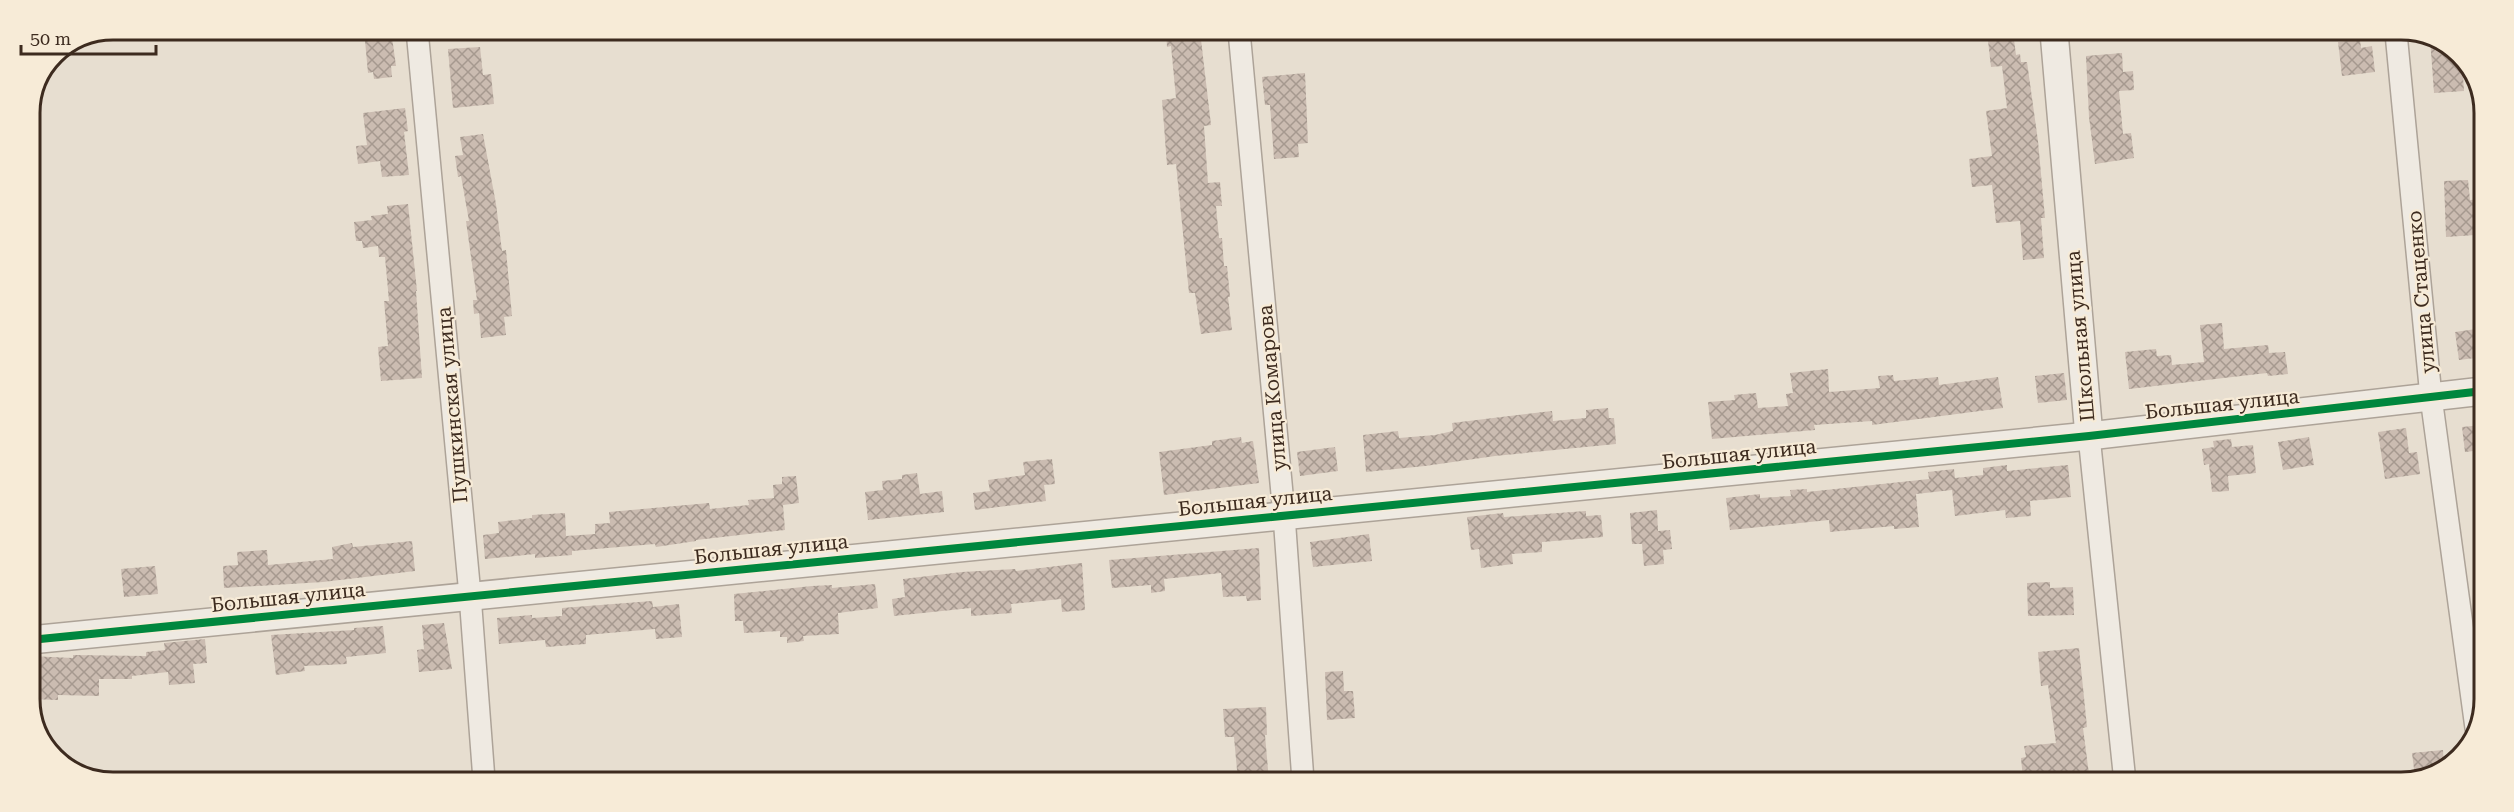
<svg xmlns="http://www.w3.org/2000/svg" width="2514" height="812" viewBox="0 0 2514 812" font-family="'Roboto Serif',serif">
	<defs>
		<pattern id="building-cross-hatch" width="8" height="8" patternUnits="userSpaceOnUse" patternTransform="scale(1.5)"><rect width="8" height="8" fill="#cbbcb1"/><path d="M0 0l8 8M0 8l8-8" fill="none" stroke="#a6998f"/></pattern>
	</defs>
	<rect width="100%" height="100%" fill="#e7ded0"/>
	<g fill="url(#building-cross-hatch)">
		<path d="M364 30H391L396 66H391L392 77 374 79 373 72 368 73Z"/>
		<path d="M1166 31H1200L1211 125 1204 126 1208 183 1220 182 1222 206H1216L1219 238H1222L1224 266H1227L1230 297H1228L1232 330 1201 334 1195 293H1189L1176 164 1167 165 1162 100 1176 98 1171 46 1167 47Z"/>
		<path d="M1987 32H2013L2016 55 2020 54 2021 62H2027L2038 141 2045 218H2041L2044 258 2023 260 2020 221 1996 223 1992 185 1972 187 1969 159 1992 156 1986 111 2007 108 2002 66 1991 67Z"/>
		<path d="M2430 38 2462 58 2464 91 2434 93Z"/>
		<path d="M2360 40 2361 48 2372 46 2375 72 2342 76 2338 42Z"/>
		<path d="M480 47 483 75 491 74 494 104 453 108 448 49Z"/>
		<path d="M2122 53 2123 72 2133 71 2134 90 2119 91 2123 134 2131 133 2134 158 2095 164 2089 117 2086 56Z"/>
		<path d="M1305 73 1308 143 1298 144 1299 157 1274 159 1270 105H1265L1262 77Z"/>
		<path d="M405 108 408 131 404 132 409 175 382 177 380 161 358 164 356 146 367 145 363 113Z"/>
		<path d="M483 134 496 204 502 251 506 250 512 316 504 317 506 335 481 338 479 313 474 314 473 300H477L466 221H469L461 176 458 177 455 156 463 155 460 137Z"/>
		<path d="M2468 180 2470 200 2483 199V225H2474L2475 235 2446 237 2444 181Z"/>
		<path d="M408 204 417 291H416L422 378 381 381 378 347 388 346 384 301H389L385 257H379L378 246 363 248 362 241H356L354 222 372 220 371 216 388 214 387 206Z"/>
		<path d="M2222 323 2224 349 2268 345 2269 353 2285 352 2288 374 2268 376 2267 373 2129 389 2125 352 2156 349 2157 356 2171 355 2172 365 2204 362 2200 325Z"/>
		<path d="M2483 328V357L2459 360 2455 332Z"/>
		<path d="M1828 369 1829 392 1880 388 1878 376 1893 375 1894 381 1938 377 1939 385 1998 377 2003 408 1872 425V421L1814 425 1815 430 1712 439 1708 402 1735 400 1734 395 1756 393 1758 408 1788 406 1786 394 1793 393 1790 373Z"/>
		<path d="M2064 373 2067 400 2038 403 2035 376Z"/>
		<path d="M1608 408 1609 418H1614L1616 444 1495 456 1425 466 1366 472 1363 435 1398 431 1399 438 1435 435 1453 431 1452 423 1552 411 1553 421 1586 418V410Z"/>
		<path d="M2482 425V450L2465 452 2462 427Z"/>
		<path d="M2406 428 2409 453 2417 452 2420 474 2385 479 2378 432Z"/>
		<path d="M1241 437 1242 443 1253 441 1259 483 1164 495 1159 452 1212 445V441Z"/>
		<path d="M2309 437 2314 465 2283 470 2278 442Z"/>
		<path d="M2231 439 2232 447 2253 445 2256 473 2228 476 2229 491 2212 492 2209 464 2204 465 2202 449 2214 447 2213 441Z"/>
		<path d="M1335 447 1338 471 1300 476 1297 452Z"/>
		<path d="M1052 459 1055 484 1044 485 1046 501 975 510 973 493 990 491 988 480 1025 475 1023 462Z"/>
		<path d="M2007 465V471L2068 465 2071 497 2030 501 2031 516 2006 518 2005 510 1955 516 1952 490 1916 494 1919 527 1894 529V526L1830 532 1829 520 1730 530 1726 498 1760 494V498L1791 496 1790 490 1807 489V492L1929 479 1928 472 1954 469 1955 478 1983 475V468Z"/>
		<path d="M917 473 920 494 942 491 944 512 868 520 865 492 883 490 882 481 902 479V475Z"/>
		<path d="M796 476 799 503 783 505 785 530 696 540V541L656 547 655 544 572 551V555L535 558V554L485 559 483 535 499 533 498 522 532 518V515L565 513 566 536 595 534V524L610 523 609 512 709 503 710 509 749 505 748 500 774 498 773 485 782 484V477Z"/>
		<path d="M1657 510 1658 531 1670 530 1672 549 1663 550 1664 564 1644 566 1642 544H1632L1630 513Z"/>
		<path d="M1586 511V516L1601 515 1603 537 1542 542V552L1512 554 1513 564 1481 568 1479 549 1471 550 1467 517 1503 513 1504 517Z"/>
		<path d="M1369 534 1372 561 1313 567 1310 542Z"/>
		<path d="M412 541 415 571 323 582 224 588 223 566 238 565 237 552 267 550 268 565 333 559 332 547 352 543 353 547Z"/>
		<path d="M1259 548 1261 600 1247 601 1246 596 1223 597 1221 573 1164 579 1165 591 1151 593V585L1112 588 1109 560Z"/>
		<path d="M1082 563 1085 610 1062 612 1061 599 1011 604 1012 613 971 616V608L894 616 892 599 905 597 903 579 962 572 1015 569 1016 571Z"/>
		<path d="M155 566 158 594 124 597 121 569Z"/>
		<path d="M2050 582V588L2073 587 2074 615 2028 616 2027 583Z"/>
		<path d="M875 584 878 608 838 613 839 634 803 636 804 641 787 643V637H780V631L744 633 743 621H735L734 594 812 586 832 585V588Z"/>
		<path d="M652 601 653 607 679 604 682 637 656 639 655 629 586 635V644L546 647 545 640 499 644 497 618 532 615V618L562 616V608Z"/>
		<path d="M444 623 452 669 419 672 417 650 424 649 422 625Z"/>
		<path d="M383 626 386 653 346 657 347 664 304 666 305 671 276 675 271 635 354 630V628Z"/>
		<path d="M205 639 207 663 193 664 195 683 169 685 168 672 132 676V679H99V696L58 695V700L30 699V656L73 658V655L146 656V652L165 650 164 643Z"/>
		<path d="M2079 648 2087 727 2083 728 2090 782H2039L2038 777 2023 779 2021 758 2026 757 2024 746 2056 743 2048 685 2041 686 2038 652Z"/>
		<path d="M1343 671 1344 691H1353L1355 718 1327 720 1325 672Z"/>
		<path d="M1266 707 1267 735H1265L1269 781H1238L1234 737H1225L1223 709Z"/>
		<path d="M2443 750 2444 767 2415 777 2412 753Z"/>
	</g>
	<g fill="none" stroke-linecap="round" stroke-linejoin="round">
		<g stroke="#ada398" stroke-width="24">
			<g id="minor">
				<path d="M417 30 470 595 484 780"/>
				<path d="M1239 31 1284 515 1303 781"/>
				<path d="M2396 33 2431 397 2476 728"/>
				<path d="M2089 436 2125 782"/>
			</g>
		</g>
		<g stroke="#ada398" stroke-width="30">
			<g id="tertiary">
				<path d="M2054 32 2089 436"/>
				<path d="M30 640 2089 436 2483 391"/>
			</g>
		</g>
		<use href="#minor" stroke="#efeae2" stroke-width="21"/>
		<use href="#tertiary" stroke="#efeae2" stroke-width="27"/>
		<g stroke="#f7ebd7" stroke-width="11">
			<path id="cycleway" d="M30 640 2089 436 2483 391"/>
		</g>
		<use href="#cycleway" stroke="#00873e" stroke-width="8"/>
	</g>
	<g text-anchor="middle" stroke-width="4.5" stroke-linejoin="round" paint-order="stroke">
		<g font-size="20" fill="#3d2b1f" stroke="#f7ebd7">
			<text transform="translate(2421 292) rotate(-95)" y="7">улица Стаценко</text>
			<text transform="translate(2080 336) rotate(-95)" y="7">Школьная улица</text>
			<text transform="translate(1272 388) rotate(-95)" y="7">улица Комарова</text>
			<text transform="translate(2222 404) rotate(-6)" y="7">Большая улица</text>
			<text transform="translate(452 405) rotate(-95)" y="7">Пушкинская улица</text>
			<text transform="translate(1739 454) rotate(-6)" y="7">Большая улица</text>
			<text transform="translate(1255 501) rotate(-6)" y="7">Большая улица</text>
			<text transform="translate(771 549) rotate(-6)" y="7">Большая улица</text>
			<text transform="translate(288 597) rotate(-6)" y="7">Большая улица</text>
		</g>
	</g>
	<path d="M0 0H2514V812H0ZM113 40H2401A73 73 0 0 1 2474 113V699A73 73 0 0 1 2401 772H113A73 73 0 0 1 40 699V113A73 73 0 0 1 113 40Z" fill="#f7ebd7" fill-rule="evenodd"/>
	<path fill="none" stroke="#3d2b1f" stroke-width="3" d="M113 40H2401A73 73 0 0 1 2474 113V699A73 73 0 0 1 2401 772H113A73 73 0 0 1 40 699V113A73 73 0 0 1 113 40Z"/>
	<path d="M21 45v9h135v-9" fill="none" stroke="#3d2b1f" stroke-width="3"/>
	<text x="30" y="45" font-size="18" fill="#3d2b1f" stroke="#f7ebd7" stroke-width="4.5" paint-order="stroke">50 m</text>
</svg>
